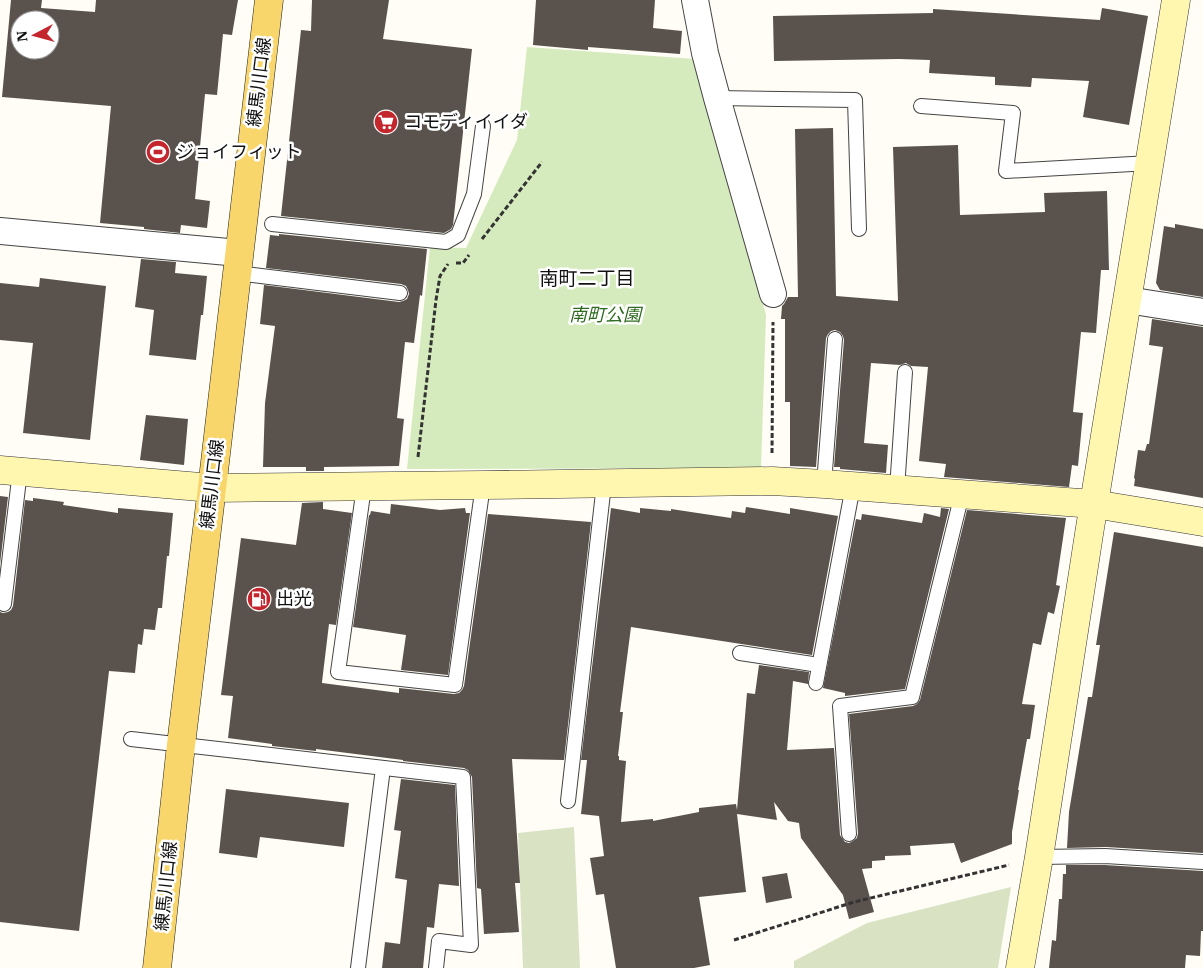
<svg xmlns="http://www.w3.org/2000/svg" width="1203" height="968" viewBox="0 0 1203 968" font-family="'IBM Plex Serif','Noto Sans JP',serif">
	<rect width="100%" height="100%" fill="#fffdf5"/>
	<path fill="#d5ebbd" d="M527 47 695 59 766 315 761 468 407 469 430 247 466 248 517 140Z"/>
	<g fill="#d9e3c4">
		<path d="M574 827 580 968H523L518 833Z"/>
		<path d="M1011 887 998 968H794V961L867 923Z"/>
	</g>
	<g fill="#5a524d" fill-rule="evenodd">
		<path d="M11 0H42L41 8 95 12 96 0H238L232 35 223 34 217 95 205 94 195 199 210 201 207 228 181 225 180 233 144 229V227L100 223 111 106 2 97ZM20 20H50V50H20Z"/>
		<path d="M312 0H389L383 39 472 49 453 225 451 229 444 233 281 216 301 30 311 31Z"/>
		<path d="M536 0H655L653 28 682 31 680 54 588 47V50L533 45Z"/>
		<path d="M1102 8 1148 16 1129 125 1083 117 1089 81 1032 78 1031 87 995 85V77L929 73 930 60 899 59 774 61 773 16 933 13V9L1100 20Z"/>
		<path d="M833 128 836 296 898 301 893 147 958 145 960 215 1045 212 1044 193 1107 191 1109 270H1101L1096 333 1081 332 1073 412 1083 413 1078 466 1072 465 1069 487 944 477 946 464 919 461 928 367 911 366 906 363 900 365 871 363 864 443 888 445 886 473 840 469V467H834L844 340 843 336 840 332 835 330 831 331 828 334 826 338 816 467 790 466V402H785V319H781L782 306 784 304 788 297H798L795 129Z"/>
		<path d="M1175 224 1203 229V297L1160 290 1156 283 1164 226 1175 228Z"/>
		<path d="M279 234 427 249 422 296 420 295 414 343 405 342 397 418 404 419 399 466 324 467V471H306V467H263L265 403 275 326 260 324 264 285 399 302 403 301 407 299 409 294 408 290 406 286 401 284 266 268 270 235 279 236Z"/>
		<path d="M141 259 176 262 175 273 207 276 203 315H201L196 360 149 355 154 310 135 307Z"/>
		<path d="M40 278 106 286 90 440 23 433 33 343 0 340V283L39 287Z"/>
		<path d="M1152 319 1203 327V498L1134 486 1135 479 1134 478 1138 450 1145 451 1147 444H1149L1163 347 1149 345Z"/>
		<path d="M146 415 188 419 184 465 140 460Z"/>
		<path d="M0 496 8 497 0 564Z"/>
		<path d="M33 498 64 502 63 505 118 513V508L173 513 169 556H167L162 608H158L155 630 144 629 142 645 138 644 135 673 109 671 79 931 0 922V612L3 613 8 612 11 610 13 606 25 500 33 501Z"/>
		<path d="M323 502V509L352 513 336 625 329 624 322 682V683L399 693V688L454 694 459 693 462 690 464 686 488 514 591 522 564 760 512 759 520 883H515L519 932 484 934 481 889 477 888 472 777 468 770 464 768 403 761V760L316 749V751L281 747 272 746V744L228 738 233 696 221 695 241 538 296 545 302 503Z"/>
		<path d="M391 504 440 510 465 508 466 513H470L448 675 401 670 406 635 353 627 369 515H370L371 511 390 514Z"/>
		<path d="M746 507 790 514V508L838 516 812 655 631 627 620 712H623L618 756H619V760L626 761 621 822 653 819V821L699 812V808L736 804 737 810 747 693 755 694 759 665 809 672 808 684 793 681 787 750 834 748 840 835 842 838 845 842 849 843 853 841 857 838 858 833 849 714 913 706 917 704 920 700 967 510 1066 518 1056 585 1060 586 1054 614 1048 612 1041 645 1033 643 1022 704 1035 705 1030 739H1027L1018 790H1019L1012 832V844L961 863 954 843 910 846 911 855 885 856V860L872 861V868L862 869 874 912 849 919 843 895 801 838 799 823 788 821 774 802 777 820 737 814 746 892 699 897 710 965 694 968H616L604 894 596 895 590 858 604 856 599 816 581 814 587 760H581L611 508 640 513V508L671 511V509L731 518 732 511 745 513Z"/>
		<path d="M941 508 949 509 905 689 845 696V693L823 688 856 519 861 520 862 514 922 523 924 513 940 517Z"/>
		<path d="M1114 532 1203 547V853L1106 847 1067 848 1069 812 1088 697H1092L1100 645H1096Z"/>
		<path d="M401 779 455 785 459 886 439 884 434 928 427 927 423 968H382L385 942 400 944 407 880 395 878 401 831 394 830Z"/>
		<path d="M226 789 349 803 344 847 260 837 257 858 219 853Z"/>
		<path d="M1066 865H1105L1203 871V931H1201L1200 956 1186 955 1185 968H1049L1052 940 1056 941 1059 899H1062L1063 874H1066Z"/>
		<path d="M787 873 792 898 766 903 762 877Z"/>
	</g>
	<g fill="none" stroke-linecap="round" stroke-linejoin="round">
		<g stroke="#444" stroke-width="16">
			<g id="lane">
				<path d="M717 98 855 100 859 229"/>
				<path d="M921 106 1013 113 1006 171 1150 163"/>
				<path d="M272 224 446 242 458 235 474 194 483 126"/>
				<path d="M237 273 400 293"/>
				<path d="M824 484 835 339"/>
				<path d="M364 487 338 672 455 685 483 485"/>
				<path d="M897 489 905 372"/>
				<path d="M4 604 20 471"/>
				<path d="M740 653 819 665"/>
				<path d="M816 683 853 486"/>
				<path d="M131 739 463 777 471 945 439 941 436 968"/>
				<path d="M568 801 604 484"/>
				<path d="M849 834 840 706 912 697 962 494"/>
				<path d="M1039 857 1105 856 1203 862"/>
				<path d="M358 968 383 768"/>
			</g>
		</g>
		<g stroke="#444" stroke-width="28">
			<g id="street">
				<path d="M695 0 705 53 717 98 773 294"/>
				<path d="M0 231 239 253"/>
				<path d="M1127 300 1203 312"/>
			</g>
		</g>
		<g stroke="#333" stroke-width="29">
			<g id="secondary">
				<path d="M0 470 212 488 483 485 772 481 824 484 1094 504 1203 522"/>
				<path d="M1020 968 1039 857 1089 534 1176 0"/>
			</g>
		</g>
		<g stroke="#222" stroke-width="29">
			<path id="primary" d="M157 968 181 745 212 488 269 0"/>
		</g>
		<g stroke="#333" stroke-width="3" stroke-dasharray="5 2.5" stroke-linecap="butt">
			<path d="M482 239 542 162"/>
			<path d="M456 263H463L469 255"/>
			<path d="M772 453 773 322"/>
			<path d="M418 457 436 300 440 276 448 264"/>
			<path d="M734 940 854 902 1009 865"/>
		</g>
		<use href="#lane" stroke="#fff" stroke-width="14"/>
		<use href="#street" stroke="#fff" stroke-width="26"/>
		<use href="#secondary" stroke="#fff6b0" stroke-width="28"/>
		<use href="#primary" stroke="#f9d66b" stroke-width="28"/>
	</g>
	<defs>
		<g id="supermarket-disc" transform="scale(1.25)"><circle r="9.5" fill="#c4262e" stroke="#fff"/><path d="M-6-5.5h2.5l.6 2H6L4.5 2H-2.5L-4.4-4H-6ZM-1.5 3.2a1.3 1.3 0 1 0 .1 0ZM3 3.2a1.3 1.3 0 1 0 .1 0Z" fill="#fff"/></g>
		<g id="stadium-disc" transform="scale(1.25)"><circle r="9.5" fill="#c4262e" stroke="#fff"/><path d="M0-5a6.5 5 0 1 0 0 10a6.5 5 0 1 0 0-10ZM-3.5-1.8h7v3.6h-7Z" fill="#fff"/></g>
		<g id="fuel-disc" transform="scale(1.25)"><circle r="9.5" fill="#c4262e" stroke="#fff"/><path d="M-5.5-6h7V0h2V4h1.3V-2.5L3-4.5l.8-.8L6-3V5H2.5V1h-1V6h-7ZM-4.2-4.7v3.2H.2V-4.7Z" fill="#fff"/></g>
	</defs>
	<g fill-rule="evenodd">
		<use href="#supermarket-disc" x="386" y="122"/>
		<use href="#stadium-disc" x="158" y="152"/>
		<use href="#fuel-disc" x="259" y="599"/>
	</g>
	<g text-anchor="middle" stroke-width="5" stroke-linejoin="round" paint-order="stroke">
		<g font-size="18" fill="#111" stroke="#fff">
			<text transform="translate(259 82) rotate(-83)" y="6">練馬川口線</text>
			<text transform="translate(212 484) rotate(-83)" y="6">練馬川口線</text>
			<text transform="translate(166 886) rotate(-84)" y="6">練馬川口線</text>
		</g>
		<g font-size="18" fill="#111" stroke="#fff" text-anchor="start">
			<text x="404" y="128">コモディイイダ</text>
			<text x="176" y="158">ジョイフィット</text>
			<text x="276" y="605">出光</text>
		</g>
		<g font-size="18" font-style="italic" fill="#2f6b1f" stroke="#fff">
			<text x="605" y="321">南町公園</text>
		</g>
		<g font-size="19" fill="#111" stroke="#fff">
			<text x="587" y="285">南町二丁目</text>
		</g>
	</g>
	<g transform="translate(35 35) rotate(264)"><circle r="24" fill="#ffffff" stroke="#a0a0a0"/>
	<path d="M0-4L9 19L0 12L-9 19Z" fill="#c4262e"/>
	<text y="-8" font-size="14" font-weight="bold" text-anchor="middle" fill="#111111">N</text>
	</g>
</svg>
